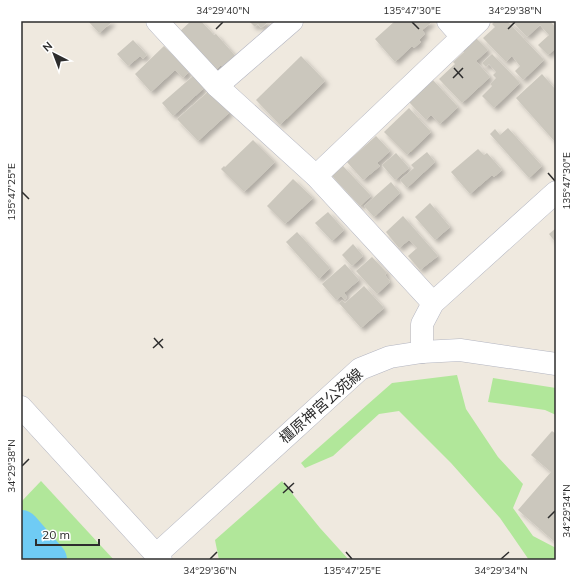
<svg xmlns="http://www.w3.org/2000/svg" width="577" height="581" viewBox="0 0 577 581" font-family="Mulish,'Noto Sans JP',sans-serif">
	<defs>
		<filter id="shadow"><feDropShadow dx="3.5" dy="3.5" stdDeviation="2" flood-color="#0004"/></filter>
	</defs>
	<rect width="100%" height="100%" fill="#efe9df"/>
	<g fill="#b1e79a">
		<path d="M457 375 466 409 498 457 523 484 513 508 533 536 556 548V560H529L500 518 451 463 399 411 379 414 333 456 305 468 301 463 392 383Z"/>
		<path d="M493 378 556 388V415L545 410 488 402Z"/>
		<path d="M41 481 114 560H21V502Z"/>
		<path d="M282 481 320 528 349 560H219L215 540Z"/>
	</g>
	<g fill="none" stroke-linecap="round" stroke-linejoin="round">
		<path stroke="#6fcbf4" stroke-width="38" d="M21 529 48 560"/>
	</g>
	<g fill="#cbc7bd" filter="url(#shadow)">
		<path d="M88 21H113L99 33Z"/>
		<path d="M191 21H201L214 35 216 34 238 59 225 70 221 65 213 73 178 33Z"/>
		<path d="M249 21H269L261 28 258 24 255 27Z"/>
		<path d="M395 21H433L422 30 425 34 419 40 421 42 414 48 412 46 395 62 375 39Z"/>
		<path d="M495 21H507L544 60 523 80 515 71 520 66 512 56 506 62 483 38 495 27 492 24Z"/>
		<path d="M512 21H550L556 28V48L548 55 538 45 549 35 540 25 527 37Z"/>
		<path d="M475 37 488 50 476 61 490 77 462 103 439 79 455 64 453 62 464 52 462 50Z"/>
		<path d="M133 40 147 55 143 59 140 56 128 66 117 54Z"/>
		<path d="M164 46 189 72 183 78 175 70 151 92 135 74Z"/>
		<path d="M492 54 520 83 494 108 482 96 492 86 490 84 496 78 493 75 496 72 489 64 486 67 482 63Z"/>
		<path d="M301 56 325 81 280 125 256 100Z"/>
		<path d="M542 74 556 90V143L516 98Z"/>
		<path d="M193 76 204 88 173 116 162 103Z"/>
		<path d="M432 79 458 107 440 124 431 115 426 120 409 102Z"/>
		<path d="M210 90 230 112 198 141 177 119Z"/>
		<path d="M409 108 431 132 407 155 384 132Z"/>
		<path d="M508 128 542 166 529 178 490 134 495 129 500 135Z"/>
		<path d="M376 136 390 151 377 163 380 166 363 180 347 162Z"/>
		<path d="M253 140 275 162 244 192 221 169 224 166 225 167Z"/>
		<path d="M478 149 484 155 487 153 502 170 494 177 492 175 470 194 451 172Z"/>
		<path d="M427 152 435 162 407 188 400 180 414 168 411 165Z"/>
		<path d="M396 153 409 168 395 180 382 165Z"/>
		<path d="M343 166 371 196 360 206 332 176Z"/>
		<path d="M293 179 313 198 285 224 267 206Z"/>
		<path d="M391 182 400 193 374 217 364 206Z"/>
		<path d="M430 203 450 227 435 240 415 217Z"/>
		<path d="M328 212 344 230 332 241 315 223Z"/>
		<path d="M403 216 438 256 420 270 408 256 417 248 409 240 399 248 386 232Z"/>
		<path d="M556 228V243L549 234Z"/>
		<path d="M297 232 330 268 319 279 286 242Z"/>
		<path d="M353 244 363 256 352 266 342 255Z"/>
		<path d="M372 257 387 273 385 275 390 282 377 294 356 271Z"/>
		<path d="M345 264 359 280 344 293 347 297 345 300 341 296 336 300 322 284Z"/>
		<path d="M364 286 384 308 361 328 339 303 342 300 345 303Z"/>
		<path d="M552 431 556 434V543L518 510 551 472 531 455Z"/>
	</g>
	<g fill="none" stroke-linecap="round" stroke-linejoin="round">
		<g stroke="#b3b5c1" stroke-width="23">
			<g id="street">
				<path d="M157 21 217 86 316 176 433 303"/>
				<path d="M448 21 462 37"/>
				<path d="M217 86 292 21"/>
				<path d="M316 176 479 21"/>
			</g>
		</g>
		<g stroke="#b3b5c1" stroke-width="23">
			<g id="secondary">
				<path d="M422 352V324L433 303 556 192"/>
				<path d="M21 407 161 560"/>
				<path d="M156 555 360 369 390 357 422 352 460 350 556 364"/>
			</g>
		</g>
		<use href="#street" stroke="#fff" stroke-width="22"/>
		<use href="#secondary" stroke="#fff" stroke-width="22"/>
	</g>
	<path fill="none" stroke="#2d2d2d" stroke-width="1.5" d="M412 22 419 29M216 29 223 22M508 29 515 22M454 68 463 78M453 78 463 68M548 173 555 181M22 192 29 199M154 338 163 348M153 348 163 339M22 466 29 459M284 483 293 493M283 493 294 483M548 518 555 511M346 552 352 559M210 559 217 552M501 559 509 552"/>
	<g text-anchor="middle" stroke-width="3" stroke-linejoin="round" paint-order="stroke">
		<g font-size="15" fill="#2d2d2d" stroke="#fff">
			<text transform="translate(321 406) rotate(-41)" y="5">橿原神宮公苑線</text>
		</g>
	</g>
	<rect width="577" height="581" fill="none" stroke="#ffffff" stroke-width="44"/>
	<g transform="translate(54 54) rotate(318)" stroke="#ffffff" stroke-width="3" paint-order="stroke">
	<path d="M0-3L7 15L0 10L-7 15Z" fill="#2d2d2d"/>
	<text y="-6" font-size="11" font-weight="bold" text-anchor="middle" fill="#2d2d2d">N</text>
	</g>
	<path d="M36 539v6h63v-6" fill="none" stroke="#2d2d2d" stroke-width="2"/>
	<text x="42" y="539" font-size="12" fill="#2d2d2d" stroke="#ffffff" stroke-width="3" paint-order="stroke">20 m</text>
	<rect x="22" y="22" width="533" height="537" fill="none" stroke="#2d2d2d" stroke-width="1.5"/>
	<g font-size="10" text-anchor="middle" fill="#2d2d2d">
		<text x="223" y="14">34°29'40"N</text>
		<text x="412" y="14">135°47'30"E</text>
		<text x="515" y="14">34°29'38"N</text>
		<text transform="translate(566 181) rotate(-90)" y="4">135°47'30"E</text>
		<text transform="translate(11 192) rotate(-90)" y="4">135°47'25"E</text>
		<text transform="translate(11 466) rotate(-90)" y="4">34°29'38"N</text>
		<text transform="translate(566 511) rotate(-90)" y="4">34°29'34"N</text>
		<text x="210" y="574">34°29'36"N</text>
		<text x="352" y="574">135°47'25"E</text>
		<text x="501" y="574">34°29'34"N</text>
	</g>
</svg>
